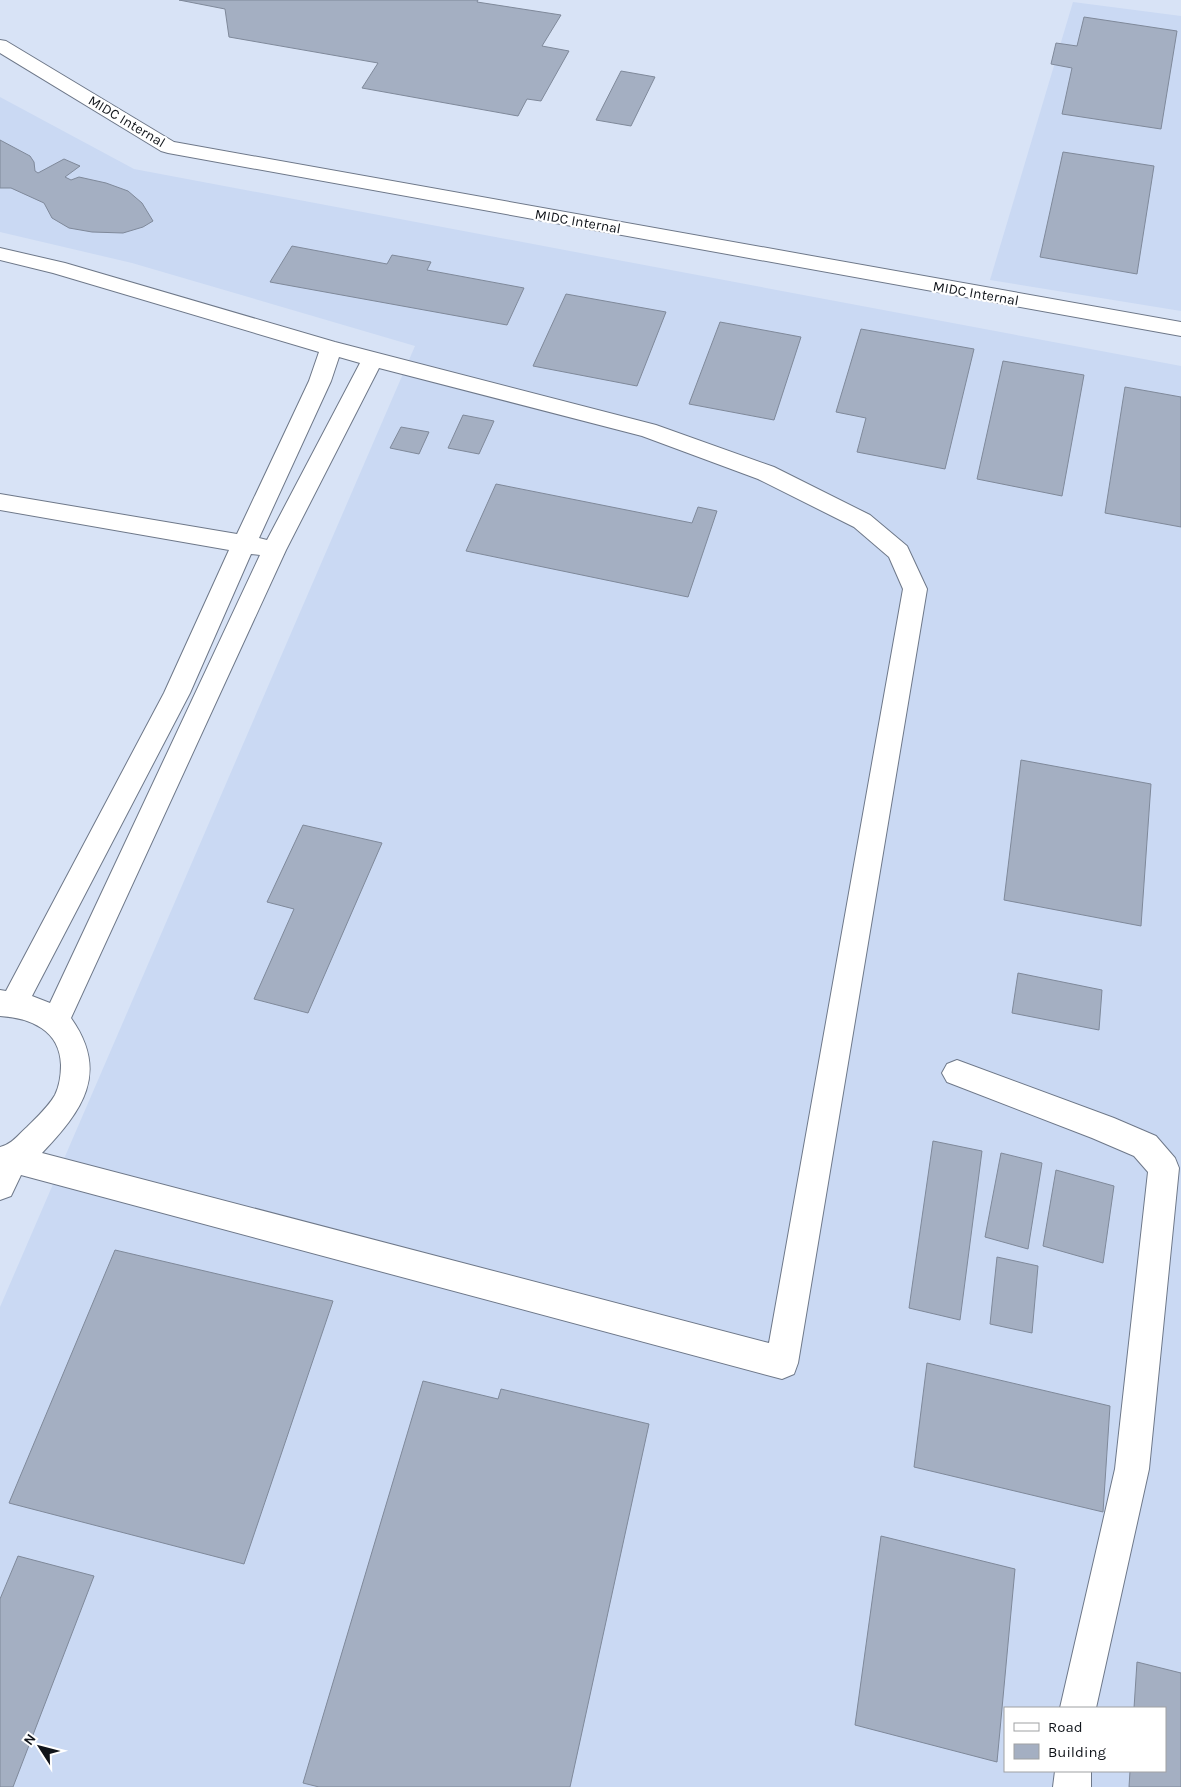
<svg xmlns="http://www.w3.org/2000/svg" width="1181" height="1787" viewBox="0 0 1181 1787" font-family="Karla,sans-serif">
	<rect width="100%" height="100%" fill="#d8e3f6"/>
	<g fill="#cad9f3" fill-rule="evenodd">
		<path d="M1073 2 1181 16V311L990 280Z"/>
		<path d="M0 97 134 169 1181 366V1787H0V1307L415 346 132 263 0 232ZM1005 1708H1165V1771H1005Z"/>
	</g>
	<g fill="#a4afc2" stroke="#7f899a">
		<path d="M179 0H478L477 2 561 15 542 46 569 51 541 101 527 99 518 116 362 88 378 63 229 37 225 9Z"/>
		<path d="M1084 17 1177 31 1161 129 1062 114 1072 68 1051 64 1056 43 1077 46Z"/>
		<path d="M621 71 655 77 631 126 596 120Z"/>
		<path d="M0 140 30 156 34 162 35 171 38 173 64 159 80 166 65 177 71 180 79 177 106 183 128 191 142 203 153 221 143 227 123 233 92 232 69 228 52 218 44 203 11 188H0Z"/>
		<path d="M1063 152 1154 166 1137 274 1040 257Z"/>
		<path d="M292 246 387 264 392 255 431 262 427 270 524 288 507 325 270 282Z"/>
		<path d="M566 294 666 312 637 386 533 366Z"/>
		<path d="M720 322 801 337 774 420 689 404Z"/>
		<path d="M861 329 974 349 945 469 857 452 866 418 836 412Z"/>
		<path d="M1003 361 1084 375 1062 496 977 479Z"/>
		<path d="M1125 387 1181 397V527L1105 513Z"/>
		<path d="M463 415 494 421 479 454 448 448Z"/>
		<path d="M401 427 429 432 419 454 390 448Z"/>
		<path d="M496 484 692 523 698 507 717 511 688 597 466 551Z"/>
		<path d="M1021 760 1151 784 1141 926 1004 900Z"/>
		<path d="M303 825 382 843 308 1013 254 999 294 909 267 902Z"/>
		<path d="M1018 973 1102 990 1099 1030 1012 1013Z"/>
		<path d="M933 1141 982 1151 960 1320 909 1308Z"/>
		<path d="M1001 1153 1042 1163 1028 1249 985 1237Z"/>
		<path d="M1056 1170 1114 1186 1103 1263 1043 1246Z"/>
		<path d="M115 1250 333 1301 244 1564 9 1503Z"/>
		<path d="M997 1257 1038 1266 1032 1333 990 1324Z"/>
		<path d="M927 1363 1110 1406 1103 1512 914 1467Z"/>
		<path d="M423 1381 498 1399 501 1389 649 1424 570 1787H319L303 1783Z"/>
		<path d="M881 1536 1015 1569 997 1762 855 1725Z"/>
		<path d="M18 1556 94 1576 13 1787H0V1599Z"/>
		<path d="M1137 1662 1181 1673V1787H1129L1130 1771H1165V1708H1134Z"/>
	</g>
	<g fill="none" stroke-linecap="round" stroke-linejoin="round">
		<g stroke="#6e7889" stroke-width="2">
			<g id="minor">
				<path d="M0 40 6 41 174 142 1181 322V336L168 153 161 151 0 53Z"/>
				<path d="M0 248 65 263 335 342 656 425 774 467 870 515 907 546 927 589 798 1363 794 1374 782 1379 21 1175 11 1196 0 1200V1147C11 1145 19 1134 27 1127 37 1117 48 1107 55 1095 59 1087 61 1075 61 1065 60 1030 31 1018 0 1016V990L6 991 164 693 229 550 0 510V494L237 534 309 381 319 352 53 273 0 260ZM339 357 360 363 267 540 259 538 331 381ZM379 368 642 436 758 479 854 527 889 557 903 589 769 1343 42 1153C82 1111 110 1073 71 1018L286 550ZM251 554 260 555 50 1003 32 996 190 693Z"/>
				<path d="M957 1060 1114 1118 1156 1136 1175 1158 1179 1168 1149 1469 1096 1708H1060L1115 1469 1148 1172 1134 1156 1092 1138 947 1082 942 1073 947 1064Z"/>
				<path d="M1055 1771H1091V1787H1053Z"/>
			</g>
		</g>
		<use href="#minor" fill="#fff" fill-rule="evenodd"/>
	</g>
	<g text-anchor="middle" stroke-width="4.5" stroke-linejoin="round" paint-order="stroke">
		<g font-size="14" fill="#10141a" stroke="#fff">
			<text transform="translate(127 121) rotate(31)" y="5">MIDC Internal</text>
			<text transform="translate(578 221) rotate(10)" y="5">MIDC Internal</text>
			<text transform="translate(976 293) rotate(10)" y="5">MIDC Internal</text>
		</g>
	</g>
	<rect x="1004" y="1707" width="162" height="65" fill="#ffffff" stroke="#9fa1a3"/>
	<rect x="1014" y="1723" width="25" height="8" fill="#ffffff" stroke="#9fa1a3"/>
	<text x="1048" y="1732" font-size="15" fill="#10141a">Road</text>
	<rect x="1014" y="1744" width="25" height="15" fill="#a4afc2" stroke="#9fa1a3"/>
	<text x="1048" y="1757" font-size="15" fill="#10141a">Building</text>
	<g transform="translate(40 1747) rotate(306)" stroke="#ffffff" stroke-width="4" paint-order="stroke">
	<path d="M0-4L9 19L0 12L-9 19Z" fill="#10141a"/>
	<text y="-8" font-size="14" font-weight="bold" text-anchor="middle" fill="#10141a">N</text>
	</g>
</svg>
